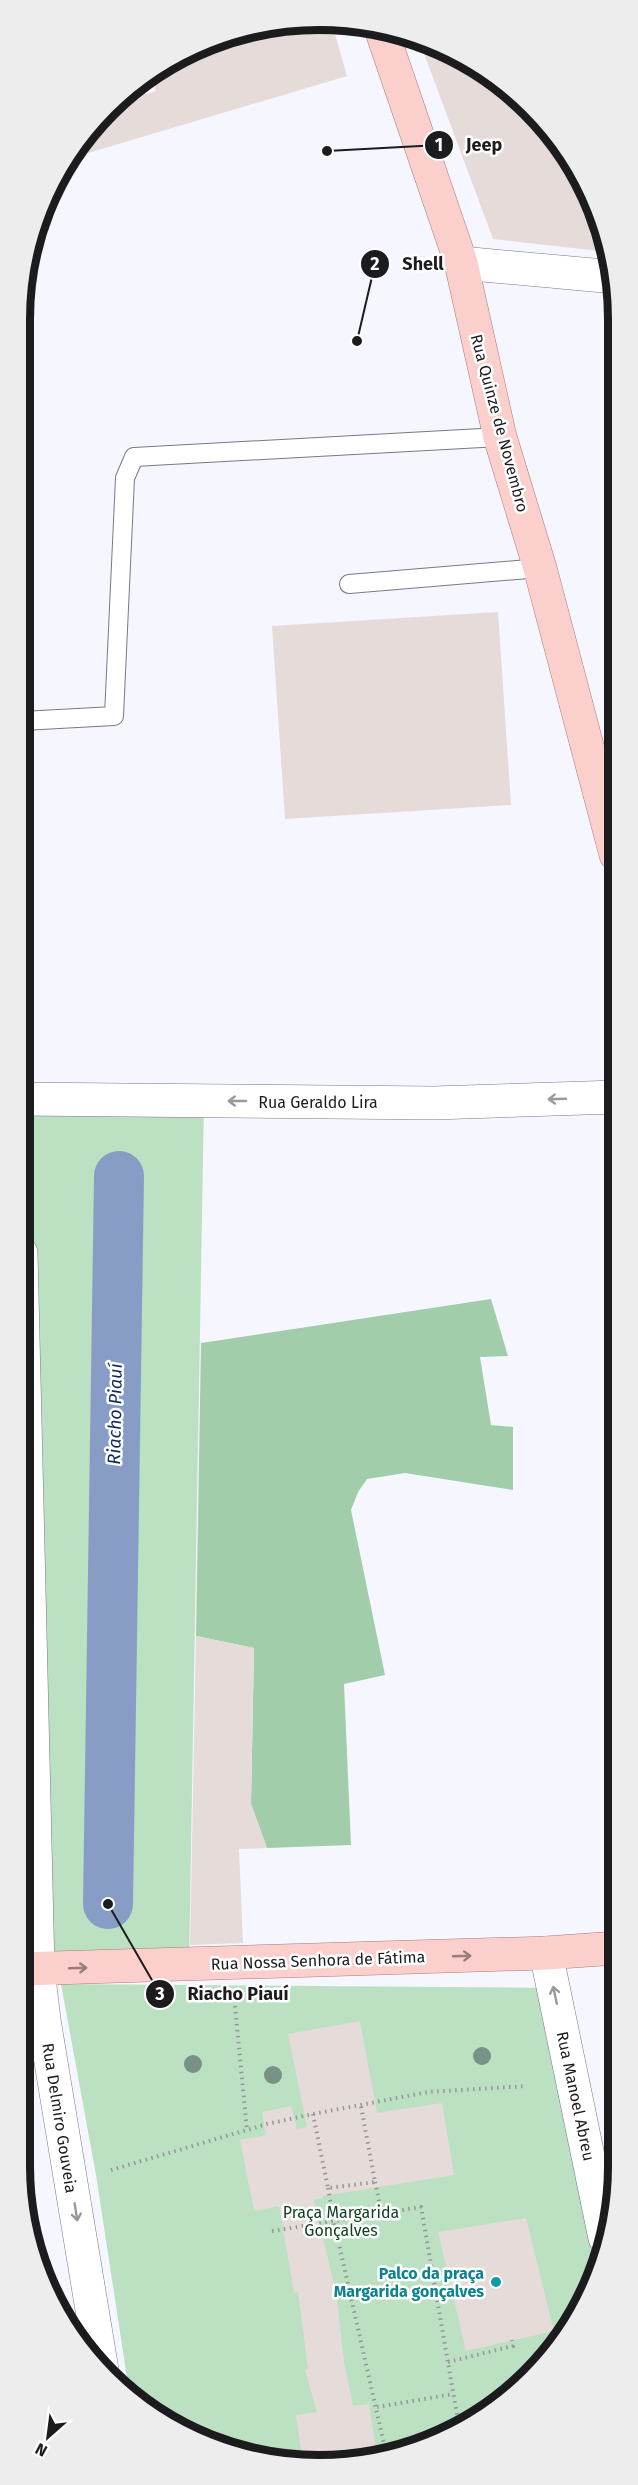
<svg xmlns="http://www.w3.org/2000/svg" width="638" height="2485" viewBox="0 0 638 2485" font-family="'Fira Sans',sans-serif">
	<rect width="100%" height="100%" fill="#f5f6ff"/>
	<g fill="#bbe1c2">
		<path d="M21 1099 204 1101 189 1964 38 1969 21 1253Z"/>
		<path d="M61 1984 566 1988 608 2228 578 2316 502 2403 415 2450 299 2465 186 2434 129 2391 96 2175Z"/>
	</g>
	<path fill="#a2cdaa" d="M491 1299 508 1356 480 1357 491 1425 513 1427V1490L405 1473 367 1479 358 1492 351 1510 385 1675 344 1684 351 1845 267 1848 251 1804 254 1648 196 1636 201 1343Z"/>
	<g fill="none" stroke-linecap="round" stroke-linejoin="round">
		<path stroke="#879dc6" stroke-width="50" d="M108 1904 119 1176"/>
	</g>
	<g fill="#e5dbd8">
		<path d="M332 24 347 76 68 159 119 102 156 91 151 74 242 30Z"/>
		<path d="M419 40 452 51 531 107 588 187 608 252 493 239Z"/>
		<path d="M498 612 511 805 285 819 272 626Z"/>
		<path d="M196 1636 254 1648 251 1804 267 1848 239 1849 243 1943 190 1945Z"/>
		<path d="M360 2021 377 2113 442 2103 454 2175 323 2196V2198L314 2200 336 2292 344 2362 353 2406 369 2404 377 2455 303 2464 296 2415 317 2412 305 2370 308 2369 298 2292 294 2293 279 2206 254 2211 240 2140 266 2135 262 2112 291 2106 297 2129 307 2127 288 2034Z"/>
		<path d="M526 2218 554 2331 466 2351 438 2232Z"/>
	</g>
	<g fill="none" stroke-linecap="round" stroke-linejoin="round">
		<g stroke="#797981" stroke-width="20">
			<g id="service">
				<path d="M349 584 540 568"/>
				<path d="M22 721 114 716 125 478 134 457 500 437"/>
			</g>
		</g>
		<g stroke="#797981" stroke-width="34">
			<g id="tertiary">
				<path d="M461 263 615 277"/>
				<path d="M21 1099 434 1103 616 1097"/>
				<path d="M21 1253 38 1969 44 2020 102 2370"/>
				<path d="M546 1953 605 2238"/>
			</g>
		</g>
		<g stroke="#ab7c78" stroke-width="34">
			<g id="primary">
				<path d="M381 29 461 263 500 437 540 568 616 855"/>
				<path d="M20 1969 546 1953 616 1948"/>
			</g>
		</g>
		<g stroke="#95969c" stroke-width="4" stroke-dasharray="1.5 4.5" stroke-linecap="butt">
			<path d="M235 2006 247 2130"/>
			<path d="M313 2114 328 2188 375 2182 361 2106"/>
			<path d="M111 2170 267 2124 313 2114 428 2092 527 2086"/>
			<path d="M375 2182 382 2214"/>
			<path d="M328 2188 334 2222 386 2453"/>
			<path d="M272 2231 421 2207 459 2426"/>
			<path d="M448 2362 513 2346 512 2340"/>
			<path d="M377 2407 453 2394"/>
		</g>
		<use href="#service" stroke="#fff" stroke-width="18"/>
		<use href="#tertiary" stroke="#fff" stroke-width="33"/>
		<use href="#primary" stroke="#fbcfcb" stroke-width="33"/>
	</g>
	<g fill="#789285">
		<circle cx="482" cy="2056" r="9"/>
		<circle cx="193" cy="2064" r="9"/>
		<circle cx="273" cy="2075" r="9"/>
	</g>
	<defs><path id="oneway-shaft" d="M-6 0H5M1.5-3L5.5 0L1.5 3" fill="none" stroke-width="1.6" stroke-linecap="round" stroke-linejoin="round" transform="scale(1.5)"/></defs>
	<g stroke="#99999a">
		<use href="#oneway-shaft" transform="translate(557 1099) rotate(178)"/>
		<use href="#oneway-shaft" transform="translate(237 1101) rotate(-180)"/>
		<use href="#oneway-shaft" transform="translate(555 1995) rotate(-102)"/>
		<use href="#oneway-shaft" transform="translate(76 2212) rotate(81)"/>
	</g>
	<g stroke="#977e7e">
		<use href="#oneway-shaft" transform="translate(462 1956) rotate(-2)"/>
		<use href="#oneway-shaft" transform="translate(78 1968) rotate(-2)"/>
	</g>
	<circle fill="#0f9aa8" stroke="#fff" stroke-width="2" cx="496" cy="2282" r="6"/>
	<g text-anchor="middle" stroke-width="5" stroke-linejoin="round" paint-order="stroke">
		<g font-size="16" fill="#1c1c1f" stroke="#fff">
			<text transform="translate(500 423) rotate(75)" y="6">Rua Quinze de Novembro</text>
			<text x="318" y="1108">Rua Geraldo Lira</text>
			<text transform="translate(318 1960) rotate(-2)" y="6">Rua Nossa Senhora de Fátima</text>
			<text transform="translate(576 2096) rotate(78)" y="6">Rua Manoel Abreu</text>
			<text transform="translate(60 2118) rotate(81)" y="6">Rua Delmiro Gouveia</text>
		</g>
		<g font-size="16" fill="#114121" stroke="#fff">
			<text x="341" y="2218">Praça Margarida<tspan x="341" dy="18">Gonçalves</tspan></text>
		</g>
		<g font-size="16" font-weight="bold" fill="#0d838f" stroke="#fff" text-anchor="end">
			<text x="484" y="2279">Palco da praça<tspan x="484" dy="18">Margarida gonçalves</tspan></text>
		</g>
		<g font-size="18" font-style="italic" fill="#112a5c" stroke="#fff">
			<text transform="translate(115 1414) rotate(-89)" y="6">Riacho Piauí</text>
		</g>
	</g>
	<path d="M0 0H638V2485H0ZM319 30H319A289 289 0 0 1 608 319V2166A289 289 0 0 1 319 2455H319A289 289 0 0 1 30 2166V319A289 289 0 0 1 319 30Z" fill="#ededed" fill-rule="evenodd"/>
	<path fill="none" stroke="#1c1c1f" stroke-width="8" d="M319 30H319A289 289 0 0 1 608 319V2166A289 289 0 0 1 319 2455H319A289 289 0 0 1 30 2166V319A289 289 0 0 1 319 30Z"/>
	<path fill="none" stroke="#1c1c1f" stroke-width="2" d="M327 151L439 145M357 341L375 264M108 1904L160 1994"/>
	<g fill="#1c1c1f" stroke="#fff" stroke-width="2">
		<circle cx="327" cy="151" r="6"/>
		<circle cx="357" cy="341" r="6"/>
		<circle cx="108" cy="1904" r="6"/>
		<circle cx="439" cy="145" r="15"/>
		<circle cx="375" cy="264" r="15"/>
		<circle cx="160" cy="1994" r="15"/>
	</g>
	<g font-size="18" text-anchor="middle" font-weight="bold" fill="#fff">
		<text x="439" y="151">1</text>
		<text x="375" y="270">2</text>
		<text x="160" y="2000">3</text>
	</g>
	<g font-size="18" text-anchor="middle" font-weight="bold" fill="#1c1c1f" stroke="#fff" stroke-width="5" stroke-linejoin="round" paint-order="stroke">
		<text x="484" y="151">Jeep</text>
		<text x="423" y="270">Shell</text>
		<text x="238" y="2000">Riacho Piauí</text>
	</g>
	<g transform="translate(48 2437) rotate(208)" stroke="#ffffff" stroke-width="4.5" paint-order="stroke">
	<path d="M0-4.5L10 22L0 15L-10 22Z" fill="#1c1c1f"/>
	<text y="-9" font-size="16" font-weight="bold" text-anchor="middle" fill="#1c1c1f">N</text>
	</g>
</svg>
